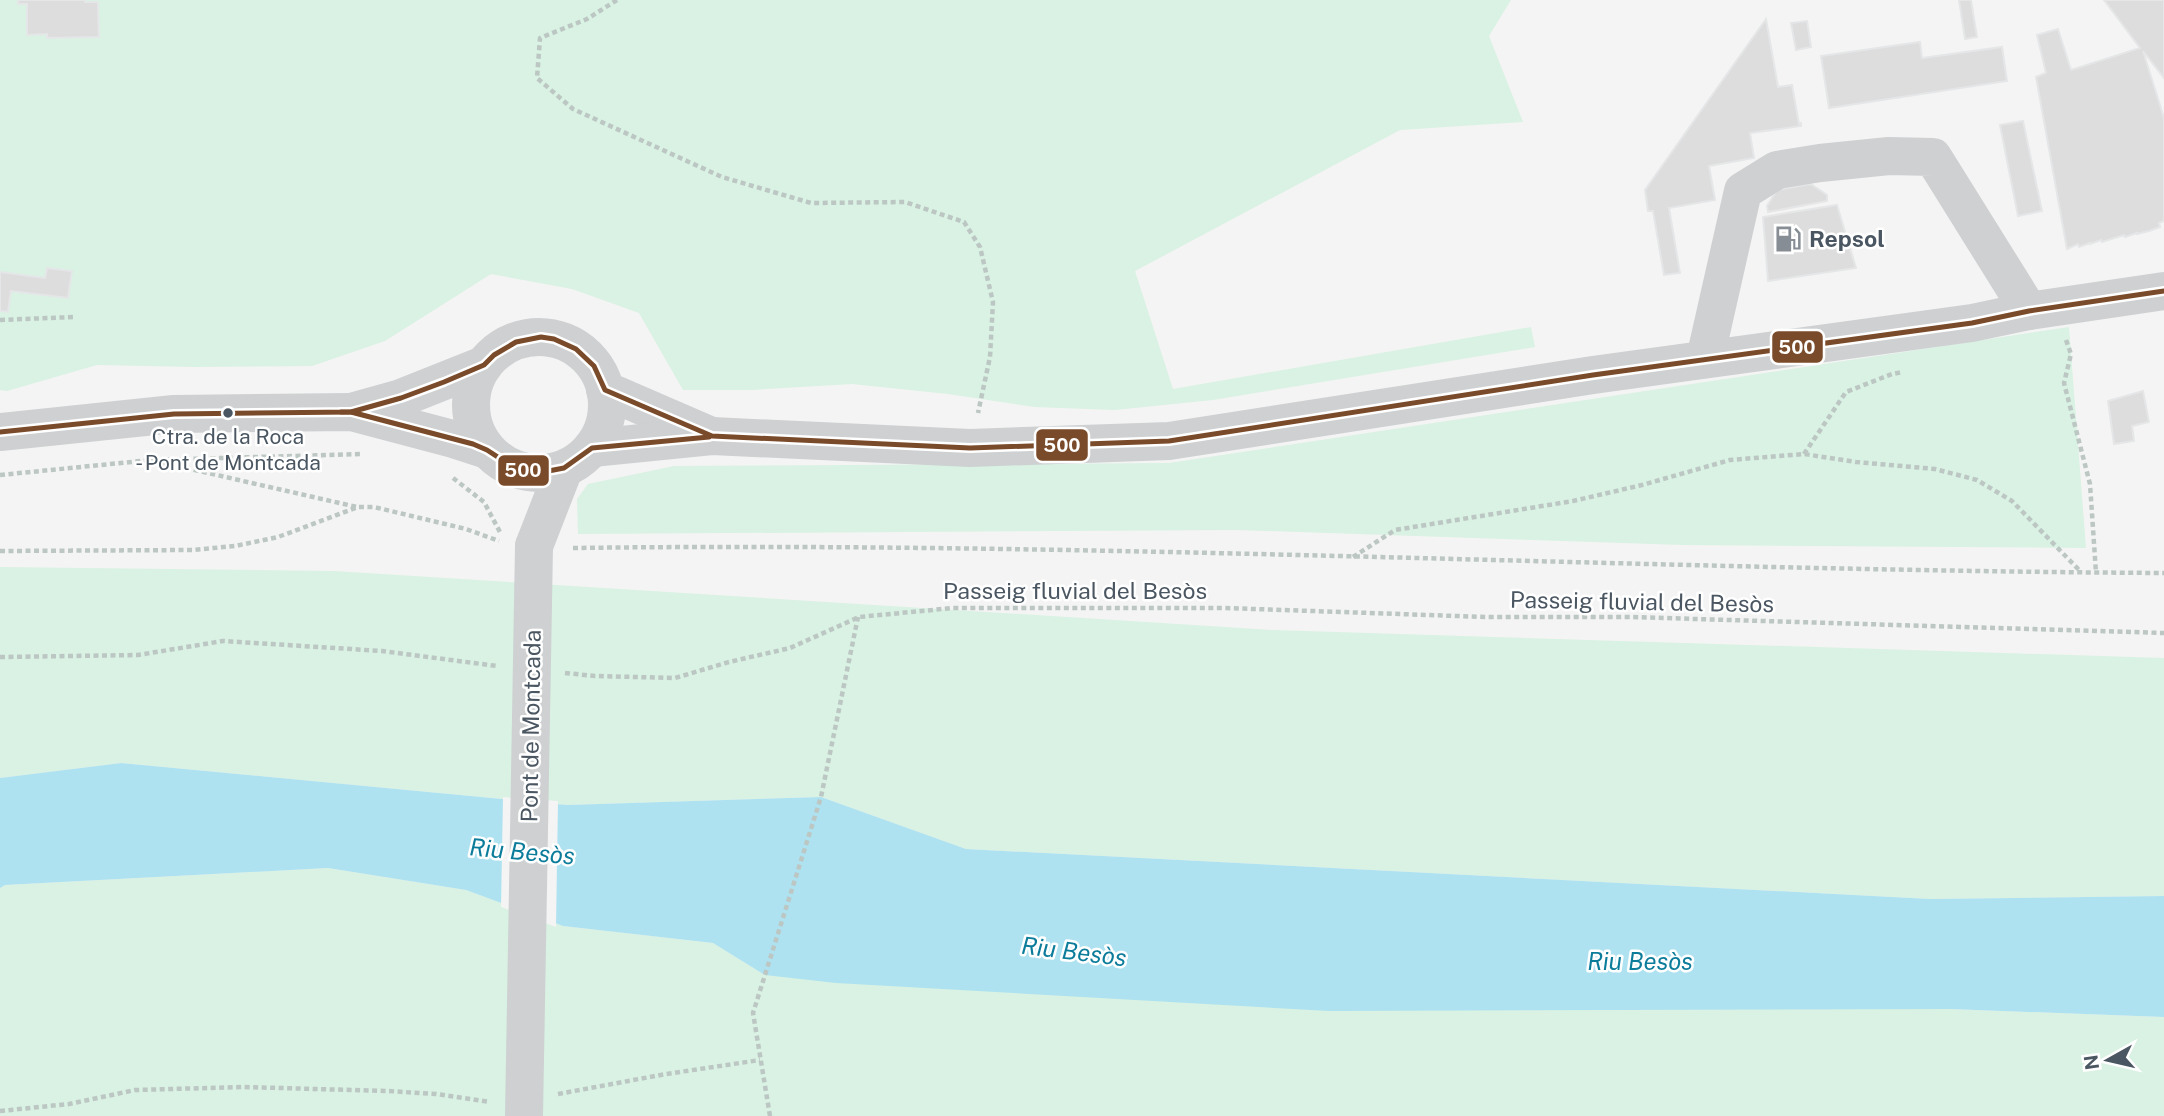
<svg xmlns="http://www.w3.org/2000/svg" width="2164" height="1116" viewBox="0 0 2164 1116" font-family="'Public Sans',sans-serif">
	<rect width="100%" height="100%" fill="#f4f4f4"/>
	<g fill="#d9f2e3">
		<path d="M0 0H1511L1489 36 1523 122 1400 130 1135 271 1173 389 1531 327 1535 347 1213 400 1115 410 1034 407 948 394 852 384 750 390H683L639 313 572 289 491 274 385 341 312 366 195 367 97 365 7 391 0 390Z"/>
		<path d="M2069 327 2086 548 1684 545 1237 530 578 534 577 499 588 484 674 466 1169 463Z"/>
		<path d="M0 567 334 571 1273 630 2164 658V896L1930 899 966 849 821 797 567 805 121 763 0 778Z"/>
		<path d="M328 868 466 890 563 926 713 943 765 975 1950 1009 2164 1017V1116H0V888L5 885Z"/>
	</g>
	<path fill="#aee2f0" d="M121 763 567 805 821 797 966 849 1930 899 2164 896V1017L1950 1009 1329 1011 836 983 765 975 713 943 563 926 466 890 328 868 5 885 0 888V778Z"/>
	<path fill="#f4f4f4" d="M503 797 558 801 556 927 501 907Z"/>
	<g fill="#ddddde" stroke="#e5e6e7" stroke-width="2">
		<path d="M18 0H85V2H98L99 37 47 38V34L27 35V4H18Z"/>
		<path d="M1959 0H1971L1977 37 1965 39Z"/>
		<path d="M2104 0H2164V78L2143 51 2164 118V221L2159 223 2160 227 2149 231 2137 234V233L2125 237 2124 235 2102 242 2101 240 2090 244V243L2079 247 2078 244 2067 249 2036 77 2046 73 2037 35 2058 29 2071 70 2140 48Z"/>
		<path d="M1766 19 1778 87 1792 85 1799 124 1801 123V126L1750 133 1754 158 1709 166 1715 200 1669 208 1680 273 1664 275 1653 211H1648L1645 190Z"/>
		<path d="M1807 21 1811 47 1796 50 1791 23Z"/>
		<path d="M1920 42 1922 58 2002 47 2007 81 1829 108 1821 56Z"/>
		<path d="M2023 121 2042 211 2018 216 2000 125Z"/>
		<path d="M1811 184 1827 195V201L1768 212 1767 206 1777 190Z"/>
		<path d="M1837 205 1856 268 1768 281 1763 217Z"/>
		<path d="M47 268 72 271 68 298 11 291 8 312 0 311V272L45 278Z"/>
		<path d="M2143 391 2149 422 2132 426 2134 441 2114 444 2108 401Z"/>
	</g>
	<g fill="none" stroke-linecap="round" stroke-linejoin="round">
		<g stroke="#bcc7c4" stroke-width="4.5" stroke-dasharray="5 3.5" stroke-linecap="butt">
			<path d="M617 0 587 19 540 38 537 78 573 109 722 177 811 203 905 202 964 222 980 247 993 302 990 357 978 413"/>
			<path d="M0 320 74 317"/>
			<path d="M2066 340 2071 354 2064 383 2090 484 2096 573"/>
			<path d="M1804 454 1846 392 1892 374 1903 372"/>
			<path d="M151 460 363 454"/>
			<path d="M0 475 151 460 357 507"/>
			<path d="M453 478 484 502 501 534"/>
			<path d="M573 548C1103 541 1634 570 2164 573"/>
			<path d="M0 551 192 550 235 546 278 537 358 507H374L466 529 499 541"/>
			<path d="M1353 557 1395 530 1573 501 1642 485 1730 460 1804 454 1856 462 1935 469 1977 480 2012 501 2081 572"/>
			<path d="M0 657 138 655 223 641 382 651 497 666"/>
			<path d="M565 673 595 676 675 678 729 662 790 648 859 617 953 608H1225L1486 617H1630L2164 633"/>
			<path d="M558 1094 666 1074 760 1060"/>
			<path d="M0 1111 69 1104 135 1090 244 1087 388 1091 436 1094 490 1102"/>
			<path d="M770 1116 753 1013 821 797 858 617"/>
		</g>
		<g stroke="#ced0d2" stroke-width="38">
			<circle cx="539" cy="405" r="68"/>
			<path d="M1705 359 1743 191 1777 170 1820 163 1889 156 1933 157 2029 311"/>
			<path d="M605 390 709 435"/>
			<path d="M351 412 401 398 484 365"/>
			<path d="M0 432 174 414 351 412 453 439 487 450"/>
			<path d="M592 448 712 436 970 448 1169 441 1593 375 1972 323 2029 311 2164 291"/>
			<path d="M534 546 564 469"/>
		</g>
		<path stroke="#ced0d2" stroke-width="38" d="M524 1116 534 546"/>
		<g stroke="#fff" stroke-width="10">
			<g id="bus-1">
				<path d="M341 412H351L473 444 487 450 516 469 538 473 564 468 592 448 709 437"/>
				<path d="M0 432 174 414 351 412 401 398 444 382 484 365 494 355 516 342 541 337 554 339 576 349 594 366 605 390 712 436 970 448 1169 441 1593 375 1972 323 2029 311 2164 291"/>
			</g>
		</g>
		<use href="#bus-1" stroke="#7a4b2a" stroke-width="5"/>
	</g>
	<defs>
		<g id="fuel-bare" transform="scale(2.1)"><path d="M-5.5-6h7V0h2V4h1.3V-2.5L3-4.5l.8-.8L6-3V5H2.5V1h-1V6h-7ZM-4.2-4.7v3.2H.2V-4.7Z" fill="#868d94" stroke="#fff" stroke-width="2.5" paint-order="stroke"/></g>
	</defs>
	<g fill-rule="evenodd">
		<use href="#fuel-bare" x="1788" y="239"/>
	</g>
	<circle fill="#4a5661" stroke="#fff" stroke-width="2.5" cx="228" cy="413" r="6"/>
	<g text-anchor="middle" stroke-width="5" stroke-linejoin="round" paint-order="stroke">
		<g font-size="21" fill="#4a5661" stroke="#fff">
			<text x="228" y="444">Ctra. de la Roca<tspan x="228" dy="26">- Pont de Montcada</tspan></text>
		</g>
		<g font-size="23" font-weight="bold" fill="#4a5661" stroke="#fff" text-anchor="start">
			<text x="1809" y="247">Repsol</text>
		</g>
		<g font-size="23" fill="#4a5661" stroke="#fff">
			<text x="1075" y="599">Passeig fluvial del Besòs</text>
			<text transform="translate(1642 602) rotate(1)" y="8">Passeig fluvial del Besòs</text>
			<text transform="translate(531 726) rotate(-89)" y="8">Pont de Montcada</text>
		</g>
		<g font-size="24" font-style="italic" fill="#0c7c9b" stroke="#fff">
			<text transform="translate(522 852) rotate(5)" y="8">Riu Besòs</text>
			<text transform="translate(1074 952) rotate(7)" y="8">Riu Besòs</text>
			<text x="1640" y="970">Riu Besòs</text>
		</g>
	</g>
	<g stroke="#fff" stroke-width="2.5">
		<rect x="1771" y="330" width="53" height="34" rx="7" fill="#7a4b2a"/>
		<rect x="1035" y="428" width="54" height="34" rx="7" fill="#7a4b2a"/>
		<rect x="497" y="454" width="53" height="33" rx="7" fill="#7a4b2a"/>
	</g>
	<g font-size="19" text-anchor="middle" font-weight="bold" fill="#fff">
		<text x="1797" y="354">500</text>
		<text x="1062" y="452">500</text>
		<text x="523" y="477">500</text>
	</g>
	<g transform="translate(2108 1060) rotate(262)" stroke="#ffffff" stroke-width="5" paint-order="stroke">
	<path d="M0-5L12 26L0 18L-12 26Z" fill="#4a5661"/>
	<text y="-10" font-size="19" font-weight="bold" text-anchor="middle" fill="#4a5661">N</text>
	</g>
</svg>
